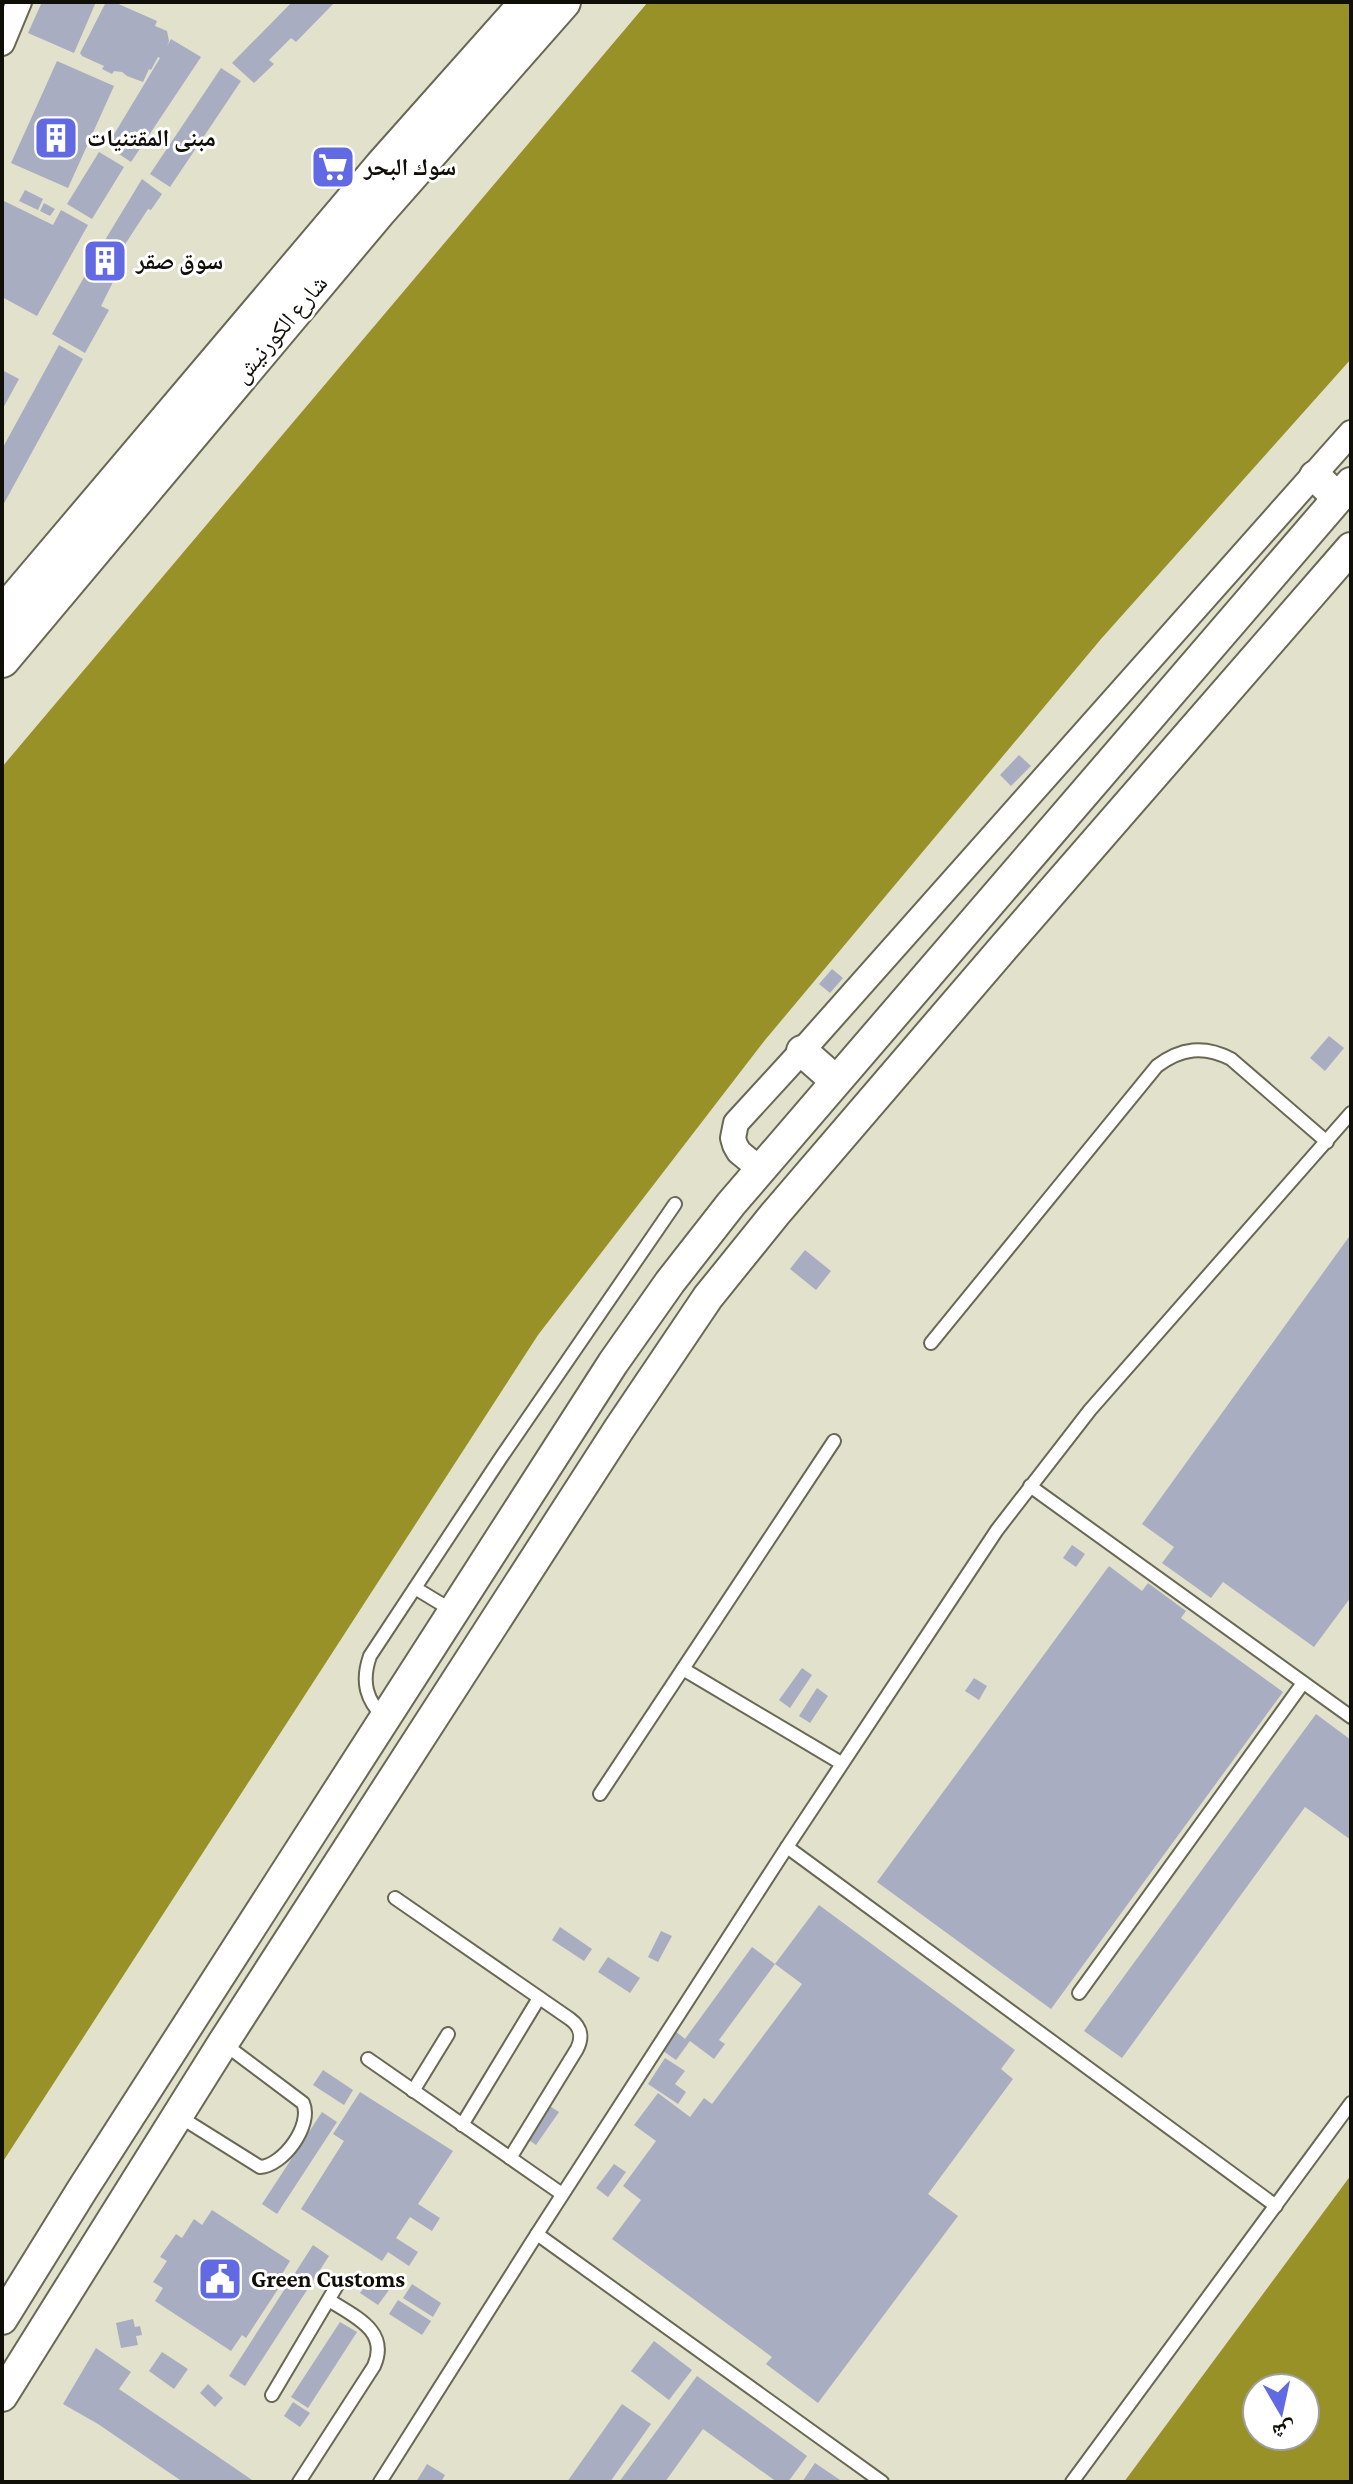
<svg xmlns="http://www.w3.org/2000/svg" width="1353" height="2484" viewBox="0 0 1353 2484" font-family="'Crimson Pro','Noto Naskh Arabic',serif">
	<rect width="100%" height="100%" fill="#e2e1cb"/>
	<g fill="#979128" fill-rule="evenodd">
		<path d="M648 2H1351V359L1101 639 765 1040 538 1335 2 2163V767Z"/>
		<path d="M1351 2175V2482H1124ZM1257 2388H1305V2436H1257Z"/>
	</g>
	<g fill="#a9adc2">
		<path d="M42 2H96L74 53 28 33Z"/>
		<path d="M106 2H114L157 21 155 26 167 31 169 41 167 46 171 39 201 57 131 162 107 146 160 58 158 57 151 70 149 69 143 82 127 76 122 72 114 71 112 74 102 69 104 66 82 56 80 53Z"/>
		<path d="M292 2H335L296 42 291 38 269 60 274 64 254 83 232 63Z"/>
		<path d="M57 61 114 86 68 188 11 163Z"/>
		<path d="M221 68 241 81 170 187 150 174Z"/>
		<path d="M99 152 124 167 92 219 67 204Z"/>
		<path d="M142 179 162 194 151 210 148 209 122 249 125 251 112 271 117 274 101 306 109 310 85 353 52 334 105 240Z"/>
		<path d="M25 190 43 199 38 210 19 201Z"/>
		<path d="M2 200 53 225 61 210 88 225 37 316 2 297Z"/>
		<path d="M44 203 55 209 50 216 40 211Z"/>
		<path d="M59 345 83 359 2 507V449Z"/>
		<path d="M2 370 19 379 2 410Z"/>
		<path d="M1019 755 1031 766 1011 786 1000 775Z"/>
		<path d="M832 969 843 978 830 993 819 984Z"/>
		<path d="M1329 1036 1344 1048 1325 1071 1310 1058Z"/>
		<path d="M1351 1234V1597L1314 1647 1223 1582 1211 1598 1162 1563 1174 1547 1142 1524Z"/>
		<path d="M805 1250 831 1271 816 1290 790 1269Z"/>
		<path d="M1072 1545 1085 1554 1076 1567 1063 1558Z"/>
		<path d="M1109 1566 1142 1591 1148 1583 1186 1611 1181 1618 1283 1692 1051 2009 877 1882Z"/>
		<path d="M802 1668 812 1675 790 1708 779 1700Z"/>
		<path d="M974 1678 987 1686 979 1700 965 1691Z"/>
		<path d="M817 1688 828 1696 810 1723 799 1716Z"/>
		<path d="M1316 1714 1351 1740V1840L1305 1807 1122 2058 1084 2031Z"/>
		<path d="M819 1905 1015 2050 1001 2069 1013 2079 928 2194 958 2216 818 2403 766 2364 772 2357 612 2239 641 2200 623 2186 656 2141 634 2125 658 2093 690 2117 704 2098 712 2104 802 1984 775 1964 719 2040 725 2044 714 2059 690 2041 676 2060 659 2048 673 2029 685 2039 752 1947 775 1964Z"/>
		<path d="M560 1927 592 1949 584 1961 552 1940Z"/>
		<path d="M661 1931 672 1936 658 1962 648 1957Z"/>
		<path d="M608 1957 640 1978 630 1993 598 1972Z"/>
		<path d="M665 2058 685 2071 675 2084 686 2092 678 2104 648 2084Z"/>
		<path d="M323 2070 353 2090 344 2105 313 2085Z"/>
		<path d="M360 2092 453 2151 418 2204 440 2218 432 2231 410 2217 396 2238 418 2252 409 2266 388 2252 382 2261 301 2209 344 2141 333 2134Z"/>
		<path d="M548 2105 559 2112 536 2145 526 2138Z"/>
		<path d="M322 2112 337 2122 277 2214 262 2204Z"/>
		<path d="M614 2164 626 2172 608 2197 596 2188Z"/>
		<path d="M212 2210 290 2261 282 2274 286 2277 246 2338 242 2335 231 2351 155 2301 163 2288 153 2282 167 2261 160 2257 176 2234 182 2238 194 2219 202 2225Z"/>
		<path d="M313 2245 329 2256 245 2386 229 2376Z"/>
		<path d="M371 2278 389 2290 378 2305 360 2293Z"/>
		<path d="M412 2284 441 2303 433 2317 403 2298Z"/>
		<path d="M398 2300 431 2321 422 2335 389 2314Z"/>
		<path d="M133 2319 135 2327 140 2326 142 2335 136 2336 138 2345 121 2348 116 2323Z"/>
		<path d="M340 2322 357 2332 308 2408 291 2397Z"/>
		<path d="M654 2341 692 2370 669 2400 631 2371Z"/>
		<path d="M96 2348 131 2372 119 2389 255 2482H183L98 2424 63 2404Z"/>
		<path d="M162 2352 188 2369 174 2389 149 2371Z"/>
		<path d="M697 2376 807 2456 788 2482H777L703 2429 665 2482H619Z"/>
		<path d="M208 2384 223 2398 215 2407 200 2393Z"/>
		<path d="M293 2402 310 2413 300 2427 284 2416Z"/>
		<path d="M622 2404 651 2424 610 2482H567Z"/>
		<path d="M815 2463 843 2482H802Z"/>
		<path d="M427 2464 445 2475 441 2482H416Z"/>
	</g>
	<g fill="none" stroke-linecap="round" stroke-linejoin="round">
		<g stroke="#696854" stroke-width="16">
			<g id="service">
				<path d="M931 1343 1157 1066C1181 1048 1204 1045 1231 1059L1327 1142"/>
				<path d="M1030 1486 1351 1717"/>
				<path d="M415 1588 453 1611"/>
				<path d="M683 1669 841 1763"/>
				<path d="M385 1719C366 1700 361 1682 370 1656L500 1459 675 1204"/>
				<path d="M600 1794 834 1441"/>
				<path d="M787 1847 1276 2206"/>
				<path d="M395 1898 570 2019C581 2027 583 2037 577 2049L510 2158"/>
				<path d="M1079 1993 1303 1683"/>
				<path d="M368 2059 562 2194"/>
				<path d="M413 2091 448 2034"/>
				<path d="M177 2115 260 2167C283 2166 313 2125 303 2103L223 2043"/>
				<path d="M462 2125 539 1998"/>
				<path d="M537 2234 882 2482"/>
				<path d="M272 2395 339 2282"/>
				<path d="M299 2482 374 2366C390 2330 353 2316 329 2300"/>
				<path d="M380 2482 537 2234 787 1847 997 1530 1090 1410 1351 1113"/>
				<path d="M1072 2482 1351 2103"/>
			</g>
		</g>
		<g stroke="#696854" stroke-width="28">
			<g id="minor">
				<path d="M2 43 19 2"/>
				<path d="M761 1170 739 1152 735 1145 733 1138 736 1123 802 1051 1351 433"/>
			</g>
		</g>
		<g stroke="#696854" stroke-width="34">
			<g id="tertiary">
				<path d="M1315 476 1338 498"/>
				<path d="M802 1051 836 1081"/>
				<path d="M2 2319 82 2190 613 1363 670 1282 731 1204 1351 483"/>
				<path d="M2 2396 223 2043 619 1429 708 1297 775 1214 1004 947 1351 548"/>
			</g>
		</g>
		<g stroke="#696854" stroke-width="38">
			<g id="secondary">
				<path d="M2 615 383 165 528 2"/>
				<path d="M2 660 378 212 563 2"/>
			</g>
		</g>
		<use href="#service" stroke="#fff" stroke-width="12"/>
		<use href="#minor" stroke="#fff" stroke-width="24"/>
		<use href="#tertiary" stroke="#fff" stroke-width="30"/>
		<use href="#secondary" stroke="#fff" stroke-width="34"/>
	</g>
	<defs>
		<g id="building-square" transform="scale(2.3)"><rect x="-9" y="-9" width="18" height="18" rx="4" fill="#626ae3" stroke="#fff"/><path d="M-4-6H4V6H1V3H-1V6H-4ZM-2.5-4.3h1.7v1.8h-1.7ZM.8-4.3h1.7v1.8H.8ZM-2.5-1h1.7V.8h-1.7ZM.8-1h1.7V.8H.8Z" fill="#fff"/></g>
		<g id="supermarket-square" transform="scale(2.3)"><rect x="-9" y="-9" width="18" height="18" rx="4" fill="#626ae3" stroke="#fff"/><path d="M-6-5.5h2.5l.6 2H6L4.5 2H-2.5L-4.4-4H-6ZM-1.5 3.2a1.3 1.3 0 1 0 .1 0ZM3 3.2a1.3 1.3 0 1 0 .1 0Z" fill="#fff"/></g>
		<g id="civic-square" transform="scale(2.3)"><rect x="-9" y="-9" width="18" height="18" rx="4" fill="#626ae3" stroke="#fff"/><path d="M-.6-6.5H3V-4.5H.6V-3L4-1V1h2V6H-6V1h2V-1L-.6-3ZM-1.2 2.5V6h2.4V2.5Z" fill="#fff"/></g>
	</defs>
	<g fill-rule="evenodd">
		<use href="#building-square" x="56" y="138"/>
		<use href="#supermarket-square" x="333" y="167"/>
		<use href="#building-square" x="105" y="261"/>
		<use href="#civic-square" x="220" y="2279"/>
	</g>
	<g text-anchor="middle" stroke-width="6" stroke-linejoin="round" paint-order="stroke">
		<g font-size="24" font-weight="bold" fill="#0f0e07" stroke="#fff" text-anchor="start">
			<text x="87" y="146">مبنى المقتنيات</text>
			<text x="364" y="175">سوك البحر</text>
			<text x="136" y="269">سوق صقر</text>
			<text x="251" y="2287">Green Customs</text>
		</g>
		<g font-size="24" fill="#0f0e07" stroke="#fff">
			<text transform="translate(280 329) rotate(-50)" y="8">شارع الكورنيش</text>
		</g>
	</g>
	<rect width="1353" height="2484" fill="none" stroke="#0f0e07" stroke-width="8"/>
	<g transform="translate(1281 2412) rotate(171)"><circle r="38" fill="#ffffff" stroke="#9f9f9c" stroke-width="2"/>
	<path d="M0-6L14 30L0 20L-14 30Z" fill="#626ae3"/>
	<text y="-12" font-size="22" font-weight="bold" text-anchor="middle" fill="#0f0e07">ش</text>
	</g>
</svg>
